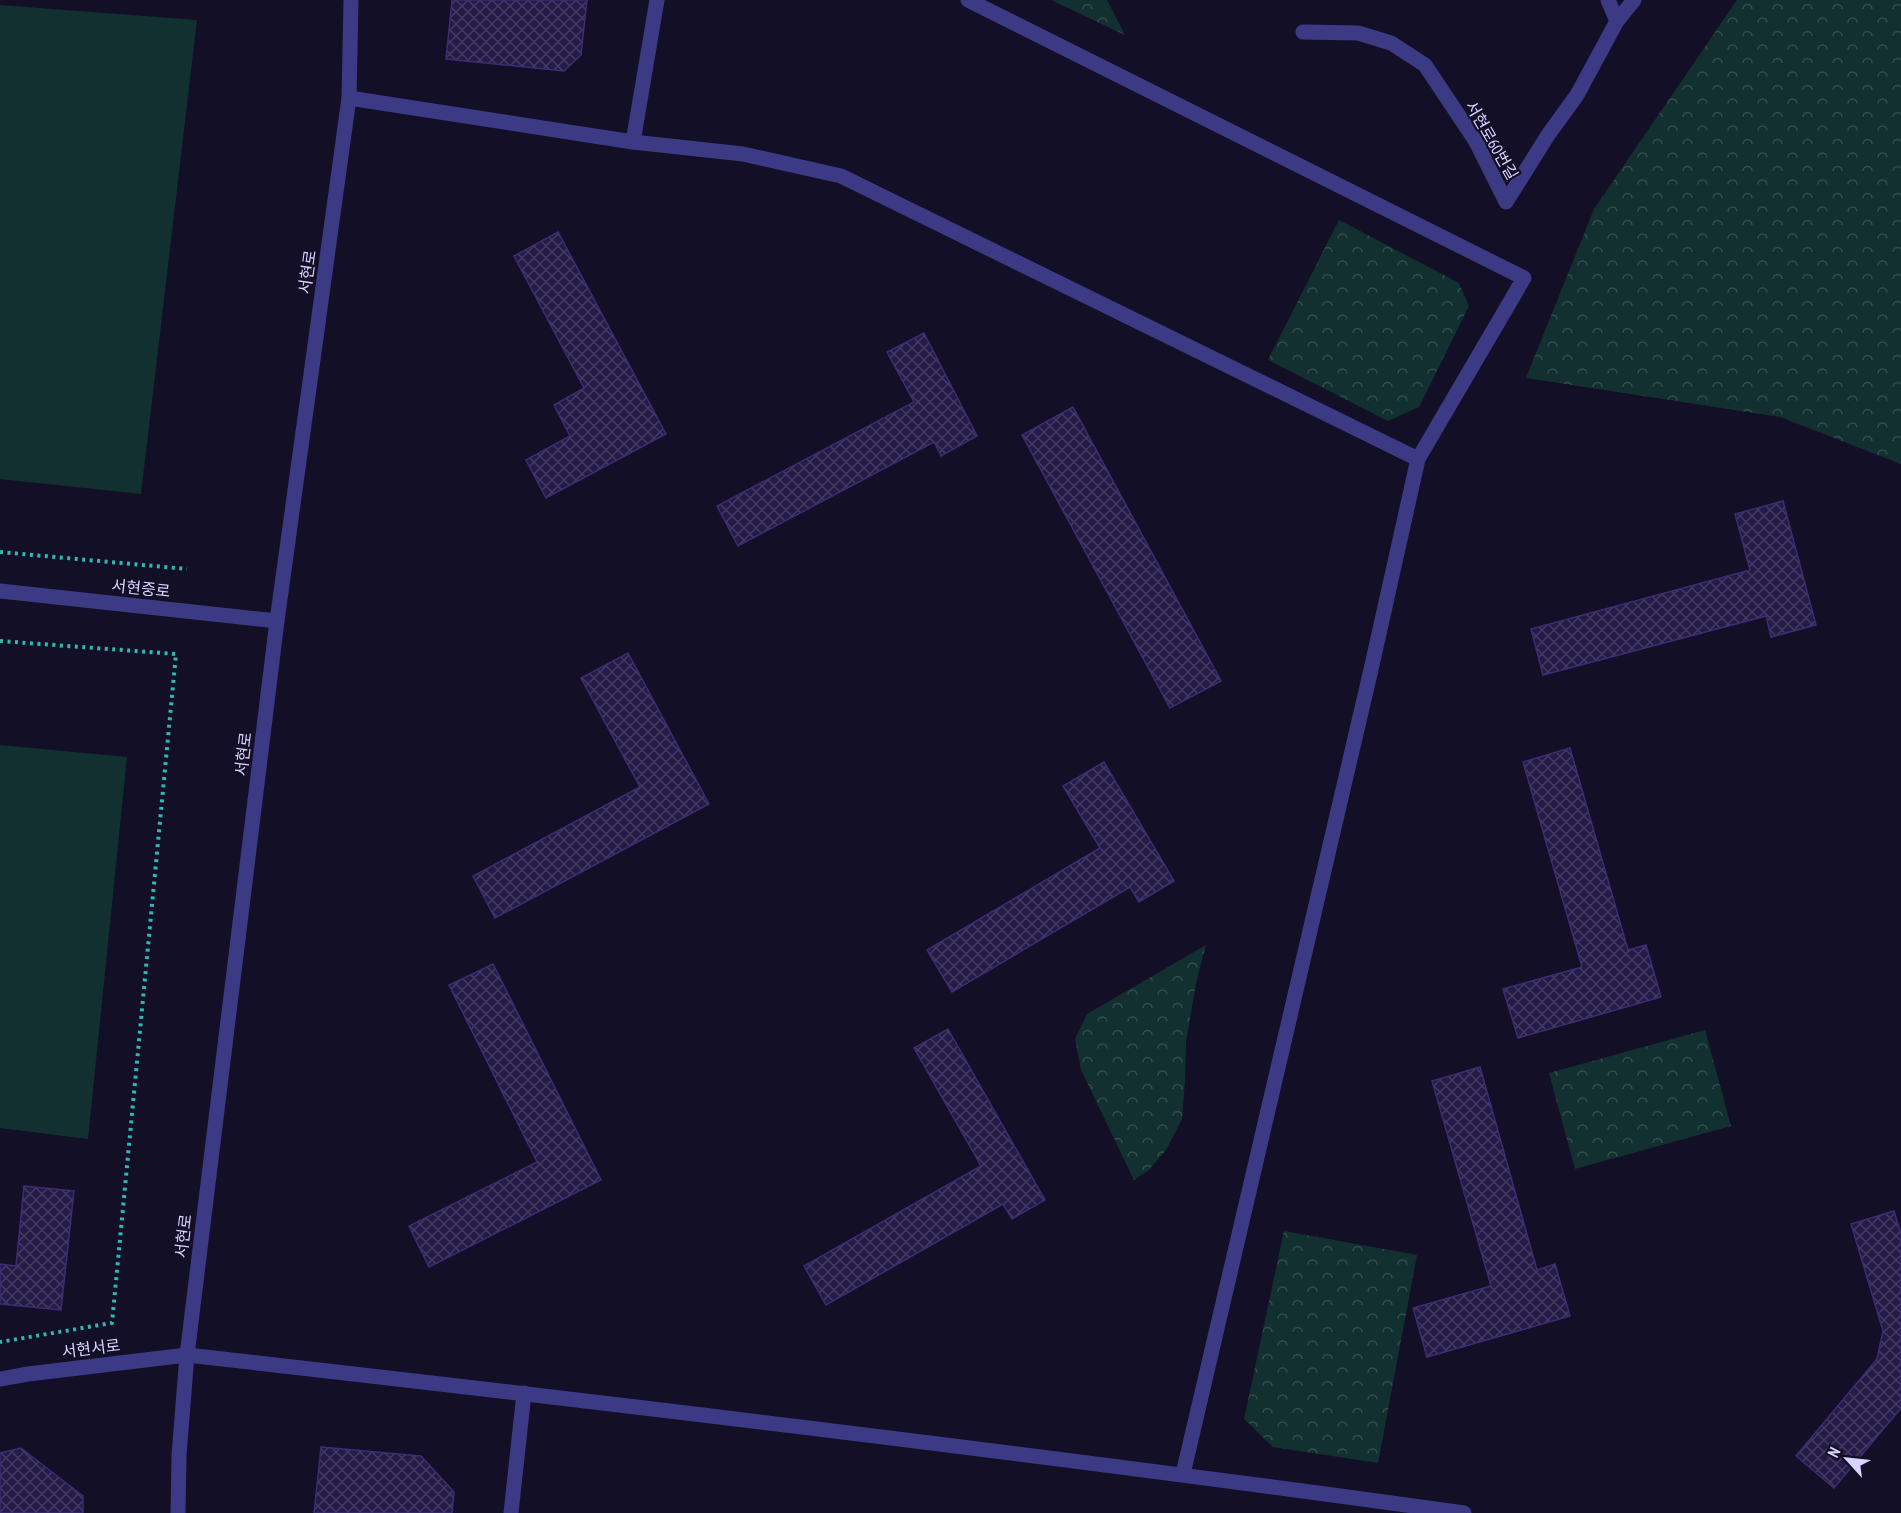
<svg xmlns="http://www.w3.org/2000/svg" width="1901" height="1513" viewBox="0 0 1901 1513" font-family="'PT Sans Narrow','Noto Sans KR',sans-serif">
	<defs>
		<pattern id="forest-crowns" width="20" height="18" patternUnits="userSpaceOnUse" patternTransform="scale(1.5)"><rect width="20" height="18" fill="#12302f"/><path d="M2 6a3 3 0 1 1 6 0M12 15a3 3 0 1 1 6 0" fill="none" stroke="#344d4e"/></pattern>
		<pattern id="building-cross-hatch" width="8" height="8" patternUnits="userSpaceOnUse" patternTransform="scale(1.5)"><rect width="8" height="8" fill="#241b47"/><path d="M0 0l8 8M0 8l8-8" fill="none" stroke="#433b63"/></pattern>
	</defs>
	<rect width="100%" height="100%" fill="#130f26"/>
	<g fill="url(#forest-crowns)">
		<path d="M1052 0H1107L1125 35 1051 0Z"/>
		<path d="M1737 0H1901V464L1780 417 1526 378 1594 209Z"/>
		<path d="M1339 220 1459 283 1469 306 1419 407 1388 421 1268 360Z"/>
		<path d="M1206 945 1196 983 1186 1042 1185 1080 1182 1119 1166 1150 1148 1171 1134 1180 1081 1070 1075 1039 1087 1014Z"/>
		<path d="M1705 1030 1731 1126 1575 1169 1549 1073Z"/>
		<path d="M1284 1231 1417 1255 1378 1463 1273 1447 1244 1419Z"/>
	</g>
	<g fill="#12302f">
		<path d="M0 5 197 20 141 494 0 479Z"/>
		<path d="M0 745 127 757 88 1139 0 1128Z"/>
	</g>
	<g fill="url(#building-cross-hatch)" stroke="#3b2d73" stroke-width="1.5">
		<path d="M452 0H587L581 55 564 71 446 59Z"/>
		<path d="M558 232 666 434 546 498 526 460 570 436 554 405 584 388 514 256Z"/>
		<path d="M924 333 977 436 941 456 934 442 738 546 717 506 914 402 887 352Z"/>
		<path d="M1073 407 1221 681 1170 708 1022 435Z"/>
		<path d="M1783 501 1816 625 1771 637 1766 616 1543 675 1531 629 1750 570 1735 514Z"/>
		<path d="M628 653 709 804 495 918 473 876 640 787 581 678Z"/>
		<path d="M1570 748 1628 950 1646 945 1661 997 1518 1038 1503 989 1582 967 1523 762Z"/>
		<path d="M1104 762 1174 881 1139 902 1130 887 952 992 927 950 1100 848 1063 786Z"/>
		<path d="M493 964 601 1180 429 1267 409 1226 537 1162 449 985Z"/>
		<path d="M948 1029 1045 1200 1012 1219 1003 1204 826 1305 804 1266 981 1166 914 1048Z"/>
		<path d="M1480 1067 1537 1270 1555 1264 1570 1316 1427 1357 1413 1308 1491 1286 1432 1081Z"/>
		<path d="M24 1186 74 1191 61 1310 0 1304V1264L16 1266Z"/>
		<path d="M1894 1211 1901 1234V1408L1834 1488 1796 1456 1877 1359 1883 1331 1851 1224Z"/>
		<path d="M321 1447 421 1456 454 1492 452 1513H314Z"/>
		<path d="M21 1448 83 1496V1513H0V1453Z"/>
	</g>
	<g fill="none" stroke-linecap="round" stroke-linejoin="round">
		<g stroke="#2fb8b0" stroke-width="4" stroke-dasharray="3 4.5" stroke-linecap="butt">
			<path d="M0 552 187 569"/>
			<path d="M0 641 176 654 112 1323 0 1342"/>
		</g>
		<g stroke="#3d3a85" stroke-width="15">
			<path d="M968 0 1524 278 1418 459"/>
			<path d="M1608 0 1617 21"/>
			<path d="M1303 32 1358 33 1391 43 1425 65 1475 140 1506 202 1548 135 1577 95 1617 21 1634 0"/>
			<path d="M349 98 633 142 743 154 841 176 1418 459 1370 674 1183 1474"/>
			<path d="M633 142 657 0"/>
			<path d="M0 1379 28 1374 187 1355"/>
			<path d="M511 1513 524 1393"/>
		</g>
		<g stroke="#3d3a85" stroke-width="15">
			<path d="M0 591 277 621"/>
			<path d="M187 1355C613 1403 1039 1454 1464 1513"/>
			<path d="M178 1513 179 1455 187 1355 277 621 349 98 351 0"/>
		</g>
	</g>
	<g text-anchor="middle" stroke-width="4.5" stroke-linejoin="round" paint-order="stroke">
		<g font-size="16" fill="#d9d4ff" stroke="#130f26">
			<text transform="translate(1492 140) rotate(60)" y="6">서현로60번길</text>
			<text transform="translate(307 272) rotate(-82)" y="6">서현로</text>
			<text transform="translate(141 588) rotate(6)" y="6">서현중로</text>
			<text transform="translate(243 754) rotate(-83)" y="6">서현로</text>
			<text transform="translate(183 1236) rotate(-83)" y="6">서현로</text>
			<text transform="translate(91 1348) rotate(-7)" y="6">서현서로</text>
		</g>
	</g>
	<g transform="translate(1847 1459) rotate(297)" stroke="#130f26" stroke-width="4.5" paint-order="stroke">
	<path d="M0-4.5L10 22L0 15L-10 22Z" fill="#d9d4ff"/>
	<text y="-9" font-size="16" font-weight="bold" text-anchor="middle" fill="#d9d4ff">N</text>
	</g>
</svg>
